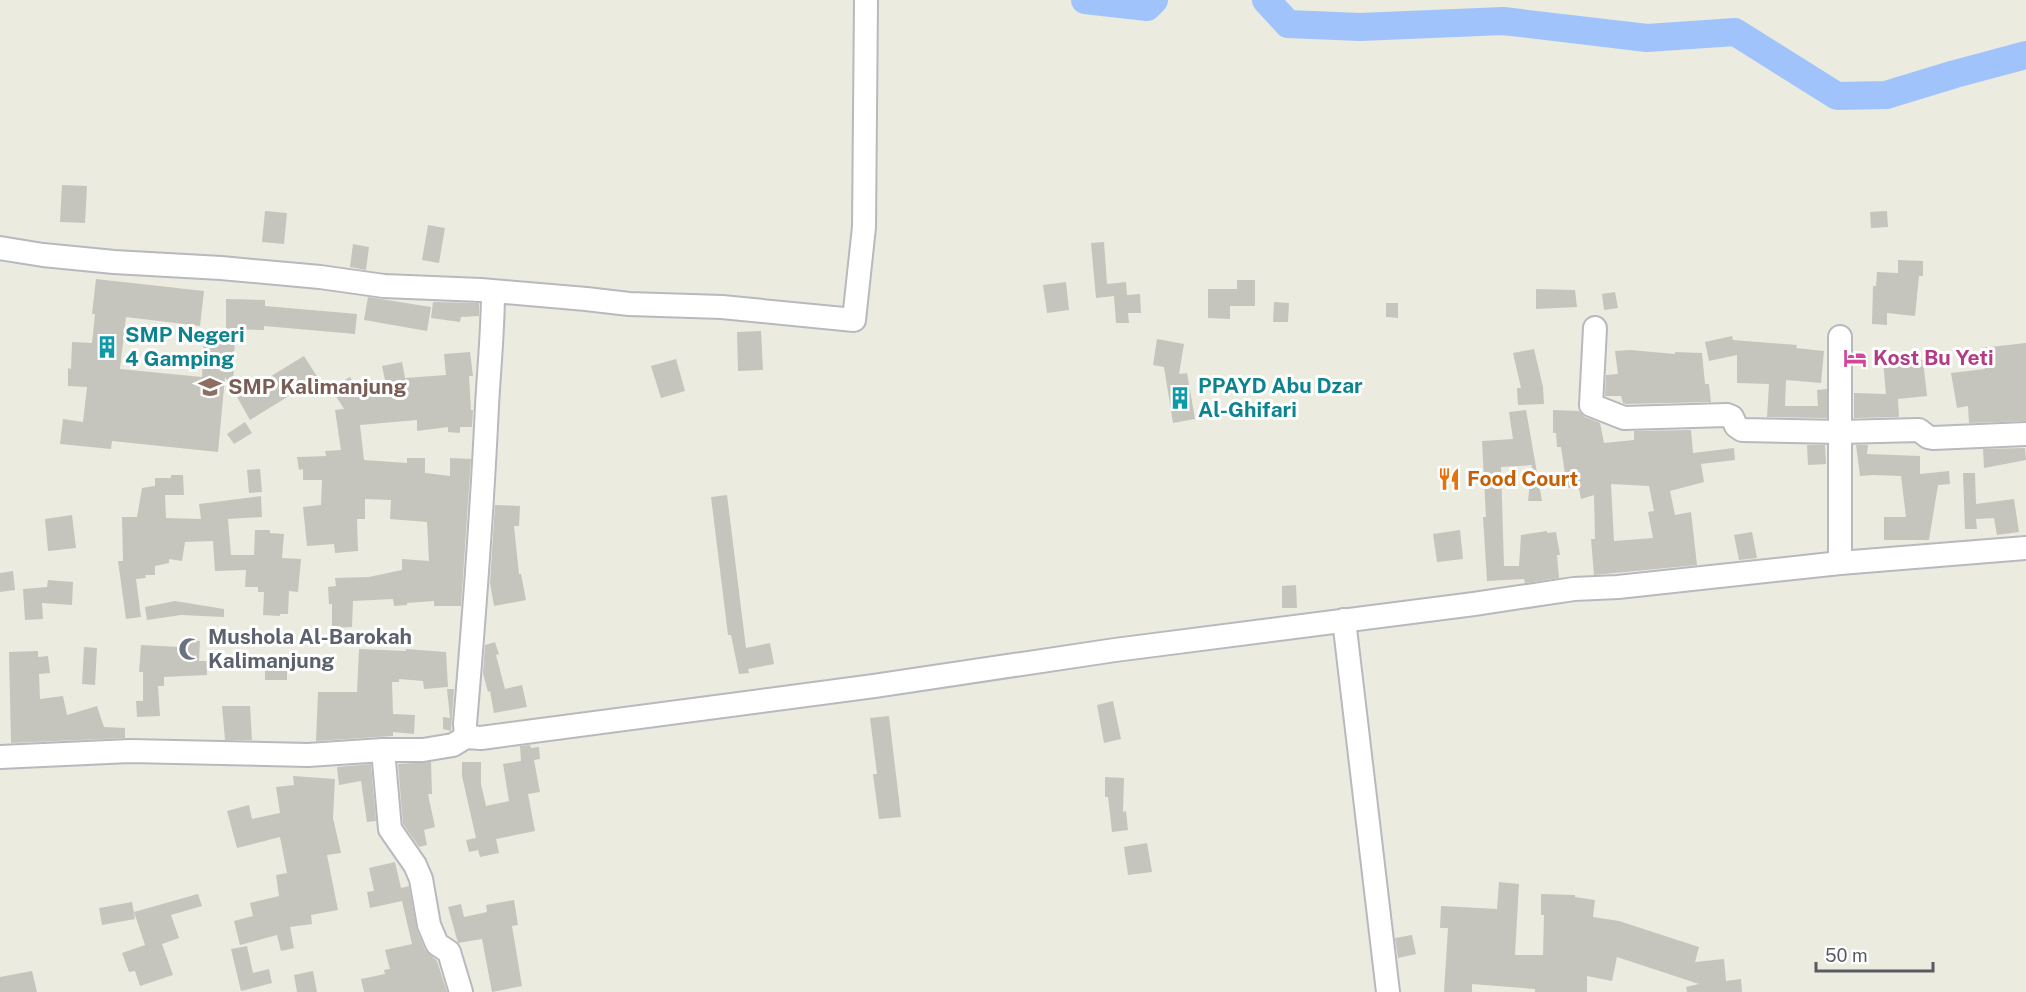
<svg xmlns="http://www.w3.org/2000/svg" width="2026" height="992" viewBox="0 0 2026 992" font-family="'Public Sans',sans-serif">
	<rect width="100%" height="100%" fill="#ebebe0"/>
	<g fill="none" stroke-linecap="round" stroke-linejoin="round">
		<g stroke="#a0c3fc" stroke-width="28">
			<path d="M1085 0 1147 7 1154 0"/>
			<path d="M1266 0 1288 24 1360 27 1503 21 1647 38 1735 32 1837 96 1886 95 1955 74 2026 55"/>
		</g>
	</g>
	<g fill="#c6c5bd" fill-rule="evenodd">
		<path d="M62 185 87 186 85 223 60 222Z"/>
		<path d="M265 211 287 213 284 244 262 242Z"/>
		<path d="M1887 211 1888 227 1871 228 1870 212Z"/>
		<path d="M428 225 445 228 439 263 422 260Z"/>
		<path d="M1104 242 1107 284 1126 282 1127 295 1140 294 1141 313H1128L1129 323H1116L1114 296 1096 298 1091 243Z"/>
		<path d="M353 244 369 247 366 270 350 267Z"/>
		<path d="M1898 260 1923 261V276H1919L1915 316 1887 313V325L1872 324 1873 286H1876L1877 272 1898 273Z"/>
		<path d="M96 279 204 291 200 326 126 317 120 369 202 377 204 335 235 336 233 390 225 377 218 452 112 441 111 449 60 444 63 419 83 422 87 387 68 386V368L71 369 72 342 92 343 95 314H92Z"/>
		<path d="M1237 280H1255V306H1230V319L1208 318V289H1237Z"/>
		<path d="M1066 282 1069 310 1047 313 1043 285Z"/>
		<path d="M1536 289 1575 290 1577 307 1536 309Z"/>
		<path d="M1615 292 1618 308 1604 310 1602 294Z"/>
		<path d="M368 297 431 307 427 331 364 320Z"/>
		<path d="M226 299 265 300V306L357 314 355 334 264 326V330L226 329Z"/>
		<path d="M433 302 479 303V316L461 317 460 322 431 318Z"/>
		<path d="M1274 302 1289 303 1288 322H1273Z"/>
		<path d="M1386 303H1398V318L1386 317Z"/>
		<path d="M761 331 763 370 738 371 737 332Z"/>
		<path d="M1732 336 1733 340 1797 345 1796 348 1824 351 1821 383 1786 380 1785 406H1818L1817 390 1827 389V418L1767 417 1769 384 1737 383V355L1709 361 1705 342Z"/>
		<path d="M1157 339 1184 344 1179 374 1187 373 1195 419 1173 423 1164 367 1153 365Z"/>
		<path d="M2026 343V421L1969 423 1968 406 1957 408 1951 373 1985 369 1981 348Z"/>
		<path d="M1534 349 1543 387 1544 404 1518 405 1517 388H1521L1513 353Z"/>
		<path d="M1630 350 1675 354V352L1702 353 1705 384H1709L1711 402 1626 404 1623 403 1621 396H1605L1606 375 1618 374 1615 351Z"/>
		<path d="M470 352 473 376H469L471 410H473L472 427H460V433L448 432V427L417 431V420L360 425 364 460 407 463V458H425V473L450 476V458L471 459 461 606H434V601L407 603V605L394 606 393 599 353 601 352 627 332 628V604H329L328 587 336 586 335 578 369 577 402 570V559L429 561 427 522 390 519 391 500 365 499V519H357L358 551 335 553 334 544 307 546 303 507 321 505 322 480H303V469L299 470 297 457 326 456 325 451 341 450 335 410 344 409 331 388 350 377 357 390 385 380 382 366 402 362 405 378 446 375 444 354Z"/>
		<path d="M304 356 318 378 250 420 237 397Z"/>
		<path d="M676 359 685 391 661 398 651 366Z"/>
		<path d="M1895 360V362L1923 360 1927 396 1898 399 1899 417 1854 418V393L1886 394 1883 361Z"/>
		<path d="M1526 410 1542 501H1528L1532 465 1501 467 1504 566H1519L1521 535 1547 531V533L1556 532 1560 555H1557L1559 578 1525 583 1524 579 1487 581 1483 517H1486L1482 441 1513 439 1509 412Z"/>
		<path d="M1553 410 1579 411 1585 417 1600 423 1604 443 1634 440V431L1691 430 1693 453 1734 448 1735 460 1701 464 1704 482 1670 491 1675 515 1691 512 1697 565 1594 575 1591 539H1595L1594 495 1581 499 1579 489 1558 486 1557 473 1565 474 1561 447H1557L1556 433H1553ZM1611 484 1649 486 1654 511 1648 512 1653 538 1614 541Z"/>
		<path d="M245 422 252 433 234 444 227 434Z"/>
		<path d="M1807 445H1825L1826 464 1808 465Z"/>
		<path d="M1854 445H1868L1867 454 1920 456V474L1949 471 1950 484 1938 485 1929 540H1884V517H1906L1901 476 1873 475 1860 476 1856 445Z"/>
		<path d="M2025 448 2026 460 1984 468 1983 449Z"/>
		<path d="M260 469 262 492 249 493 247 470Z"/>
		<path d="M1963 473H1975L1976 504 2014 499 2019 532 1997 535 1994 518 1976 519 1977 529H1965Z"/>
		<path d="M171 475H183L184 495H165L166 518 201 519 199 504 261 496 262 517 228 519 231 555H254L255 530H270V533L284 534 282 558 301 559 298 592 289 591 288 614H280V616L263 615 264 592H258V587H245L246 570 215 571 213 541 185 542 182 561 169 559V563L155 566V575H145L146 578 136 579 141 617 126 619 118 561H123L122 517H137L142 488 155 486V478H171Z"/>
		<path d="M727 495 746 648 770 643 774 664 748 669 749 673 739 674 731 635H728L711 497Z"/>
		<path d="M495 505 520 506 519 526H514L519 574H521L526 600 494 606 490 583Z"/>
		<path d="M72 515 76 548 48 551 45 519Z"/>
		<path d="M1460 530 1463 559 1437 562 1433 534Z"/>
		<path d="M1752 532 1757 558 1739 560 1734 535Z"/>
		<path d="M13 571 15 590 0 592V573Z"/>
		<path d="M48 580 73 582 72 605 42 603 43 619 25 620 23 589 47 587Z"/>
		<path d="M1296 585 1297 608H1282V586Z"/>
		<path d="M175 601 224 609V617L181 615 147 620 145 607Z"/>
		<path d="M181 640 200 641 199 661H207V675L164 677V686H158L160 716 137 717 136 701H143V672H139L141 645 180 647Z"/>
		<path d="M495 642 499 654 496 655 505 689 522 685 527 707 494 713 490 691 488 692 483 673 485 645Z"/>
		<path d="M84 647 97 648 95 685 82 684Z"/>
		<path d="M359 649 406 651V649L446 652 448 687 424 689 423 681 399 679V682H392L393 714 415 715 414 734 393 732V736L316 741 318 692H357Z"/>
		<path d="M38 651V657L48 656 50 673 39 674 40 699 63 696 67 715 97 706 104 727 125 728V738L11 743 9 652Z"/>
		<rect x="265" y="658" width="22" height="22"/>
		<path d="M447 689H454L451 731 443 729V717L450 718Z"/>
		<path d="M1113 701 1121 739 1104 743 1097 705Z"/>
		<path d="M222 706H250L252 740H225Z"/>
		<path d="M889 716 901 817 879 819 873 774H877L870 718Z"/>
		<path d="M530 745 531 748 539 747 540 759 534 760 540 792 528 794 535 831 496 839 499 853 480 857 478 850 469 852 466 840 476 838 462 776V762H481V784L486 806 509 801 503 764 521 761 520 746Z"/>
		<path d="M431 762 432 794H428L435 827 424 830 427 845 419 847 403 824 398 764Z"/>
		<path d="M371 764 376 821 367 822 361 781 339 785 337 767Z"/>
		<path d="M293 776 335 779 333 818 341 853 327 855 338 910 311 915 312 924 290 927 294 948 281 951 277 935 240 945 234 921 253 916 250 903 279 896 276 875 287 873 280 837 237 848 227 811 249 805 252 819 280 813 276 787 294 785Z"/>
		<path d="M1105 777 1124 778 1123 812 1126 811 1128 830 1112 832 1108 797H1105Z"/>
		<path d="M1147 843 1152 872 1128 875 1124 847Z"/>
		<path d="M395 862 401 888 409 886 417 930 425 950 437 961 447 992H364L361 979 385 974 384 970 390 969 385 950 412 944 402 901 370 908 367 892 374 891 369 868Z"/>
		<path d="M1499 882 1519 884 1515 955H1543L1544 915H1541V894L1575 895V897L1595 900 1593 917 1619 921 1699 947 1695 962 1724 959 1726 981 1741 979 1742 992H1687L1686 987 1699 984 1617 957 1612 981 1587 976V992H1535V989L1472 984V992H1444L1448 928H1440L1441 906 1497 909Z"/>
		<path d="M198 894 202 906 171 915 179 938 162 944 173 975 140 986 135 971 129 972 122 953 145 945 134 912Z"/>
		<path d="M514 900 518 925 512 926 522 986 492 992 482 939 458 943 448 907 461 904 464 917 487 912 486 905Z"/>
		<path d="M132 902 135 919 102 925 99 908Z"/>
		<path d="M1412 935 1416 954 1398 958 1395 938Z"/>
		<path d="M247 946 253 973 269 969 272 983 241 991 231 949Z"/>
		<path d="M32 971 37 992H0V977Z"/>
		<path d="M313 971 317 992H297L294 975Z"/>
	</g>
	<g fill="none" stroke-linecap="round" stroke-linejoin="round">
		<g stroke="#b8b9be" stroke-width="26">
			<g id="minor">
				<path d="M0 248 43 255 114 262 221 268 320 277 384 286 481 290 586 299 629 304 722 307 854 320 864 227 866 0"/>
				<path d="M1595 328 1591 405 1624 418 1727 415 1732 417 1736 426 1742 430 1840 432 1919 430 1928 437 1933 438 2026 434"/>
				<path d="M1840 337V563"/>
				<path d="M1344 620 1388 992"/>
				<path d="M466 737 465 724C474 618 482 512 487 406 489 368 493 330 493 292"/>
				<path d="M383 750 390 829 415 865 421 879 429 925 437 944 449 952 461 992"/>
				<path d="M0 757 130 751 308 755 383 750H423L453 745 466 737 481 738 874 686 1115 650 1474 604 1574 589 1618 587 1840 563 2026 548"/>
			</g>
		</g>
		<use href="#minor" stroke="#fff" stroke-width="22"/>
	</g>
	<defs>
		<g id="building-bare" transform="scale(1.8)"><path d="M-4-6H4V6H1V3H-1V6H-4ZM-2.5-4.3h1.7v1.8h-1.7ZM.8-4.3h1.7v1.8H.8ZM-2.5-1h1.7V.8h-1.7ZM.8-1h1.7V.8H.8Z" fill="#0f9aa8" stroke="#fff" stroke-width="2.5" paint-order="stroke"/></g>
		<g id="hotel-bare" transform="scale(1.8)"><path d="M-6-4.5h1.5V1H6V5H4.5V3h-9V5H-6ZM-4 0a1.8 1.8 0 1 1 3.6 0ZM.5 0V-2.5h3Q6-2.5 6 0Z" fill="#d1479c" stroke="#fff" stroke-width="2.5" paint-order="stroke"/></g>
		<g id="school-bare" transform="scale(1.8)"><path d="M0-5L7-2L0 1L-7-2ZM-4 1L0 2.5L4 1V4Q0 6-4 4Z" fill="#8d6e63" stroke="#fff" stroke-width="2.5" paint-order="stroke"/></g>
		<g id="restaurant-bare" transform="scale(1.8)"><path d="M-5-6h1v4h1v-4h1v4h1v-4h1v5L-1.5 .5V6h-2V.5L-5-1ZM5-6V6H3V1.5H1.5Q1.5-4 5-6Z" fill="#e8710a" stroke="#fff" stroke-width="2.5" paint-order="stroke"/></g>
		<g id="mosque-bare" transform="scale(1.8)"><path d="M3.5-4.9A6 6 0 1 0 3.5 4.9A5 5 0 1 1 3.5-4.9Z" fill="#6b7280" stroke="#fff" stroke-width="2.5" paint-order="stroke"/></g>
	</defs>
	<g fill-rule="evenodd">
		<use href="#building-bare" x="107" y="347"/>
		<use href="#hotel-bare" x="1855" y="358"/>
		<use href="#school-bare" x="210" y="387"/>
		<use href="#building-bare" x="1180" y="398"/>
		<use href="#restaurant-bare" x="1449" y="479"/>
		<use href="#mosque-bare" x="190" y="649"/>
	</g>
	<g text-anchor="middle" stroke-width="6" stroke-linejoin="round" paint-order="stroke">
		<g font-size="21" font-weight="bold" fill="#0d838f" stroke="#fff" text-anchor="start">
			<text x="125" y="342">SMP Negeri<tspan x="125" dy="24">4 Gamping</tspan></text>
			<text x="1198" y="393">PPAYD Abu Dzar<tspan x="1198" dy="24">Al-Ghifari</tspan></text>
		</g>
		<g font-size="21" font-weight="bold" fill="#b23c85" stroke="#fff" text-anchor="start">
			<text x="1873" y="365">Kost Bu Yeti</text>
		</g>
		<g font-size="21" font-weight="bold" fill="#785e54" stroke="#fff" text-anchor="start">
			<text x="228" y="394">SMP Kalimanjung</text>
		</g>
		<g font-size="21" font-weight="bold" fill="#c56008" stroke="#fff" text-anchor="start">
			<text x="1467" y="486">Food Court</text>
		</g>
		<g font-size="21" font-weight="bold" fill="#5b616d" stroke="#fff" text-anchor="start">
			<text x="208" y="644">Mushola Al-Barokah<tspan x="208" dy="24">Kalimanjung</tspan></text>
		</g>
	</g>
	<path d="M1816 962v9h117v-9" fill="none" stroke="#595b60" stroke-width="3"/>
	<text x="1825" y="962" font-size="18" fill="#595b60" stroke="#ffffff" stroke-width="4.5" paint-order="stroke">50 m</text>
</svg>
